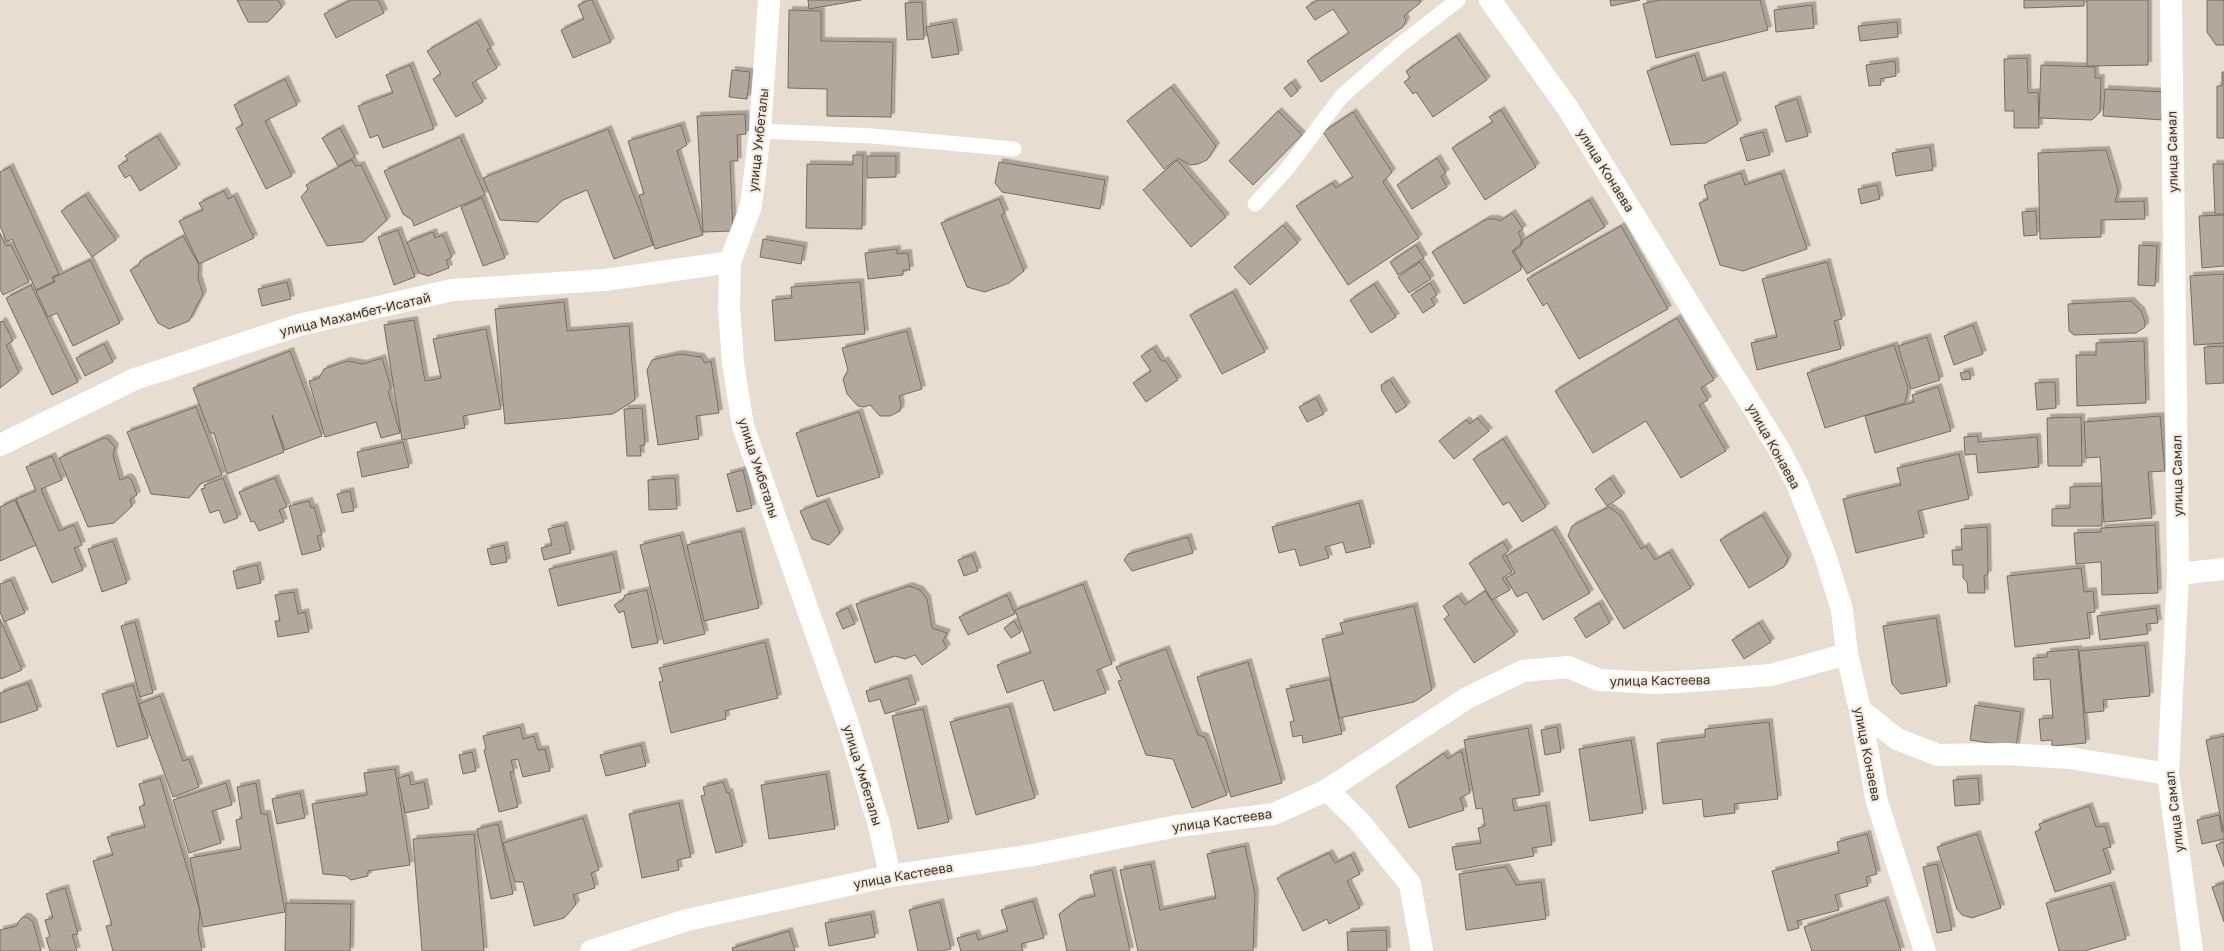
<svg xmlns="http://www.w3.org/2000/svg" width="2224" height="951" viewBox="0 0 2224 951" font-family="'Golos Text',sans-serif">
	<defs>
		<filter id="shadow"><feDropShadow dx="3.5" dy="-3.5" stdDeviation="0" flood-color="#0004"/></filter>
	</defs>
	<rect width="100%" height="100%" fill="#e7ddd1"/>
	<g fill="#b2a89d" stroke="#766d63" filter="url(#shadow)">
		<path d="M237 0H278L282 7 268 22H248Z"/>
		<path d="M351 0H378L384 13 336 38 324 14Z"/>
		<path d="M589 0H592L611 42 573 58 561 30 584 19 578 5Z"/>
		<path d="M808 0H861L809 9Z"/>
		<path d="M1318 0H1420V3L1404 16 1406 21 1403 27 1321 82 1307 61 1349 33 1333 9 1315 20 1306 7Z"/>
		<path d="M1610 0H1640L1611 6Z"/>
		<path d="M1659 0H1760L1768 30 1656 58 1643 4Z"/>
		<path d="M2024 0H2084V6L2024 8Z"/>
		<path d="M2087 0H2148V65L2087 66Z"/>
		<path d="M2207 0H2224V45H2216L2207 32Z"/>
		<path d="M922 2 924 39 907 40 905 3Z"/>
		<path d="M1812 5 1814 28 1776 32 1774 10Z"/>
		<path d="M789 10 821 11V41L893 42 891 117 827 116V89L788 88Z"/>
		<path d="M477 22 491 48 487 50 497 68 472 83 483 102 456 117 433 79 441 74 427 51Z"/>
		<path d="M953 22 959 54 932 58 926 27Z"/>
		<path d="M1897 22 1898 37 1860 41 1858 26Z"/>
		<path d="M1456 36 1487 80 1433 117 1416 92 1413 94 1404 82 1410 78 1406 71Z"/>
		<path d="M1695 55 1703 81 1722 75 1738 124 1706 143 1671 145 1647 71Z"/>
		<path d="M2027 58 2028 93 2038 92 2039 128H2014V111H2005L2004 59Z"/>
		<path d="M1895 61 1896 76 1880 79 1881 85 1869 86 1866 65Z"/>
		<path d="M410 65 434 129 383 148 378 135 370 138 358 106 393 93 386 75Z"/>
		<path d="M2041 65 2095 67V78H2101L2100 112 2092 120 2039 118Z"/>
		<path d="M732 70 750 72 747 99 729 97Z"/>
		<path d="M2222 72H2224V138H2217V86H2222Z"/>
		<path d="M285 79 297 105 265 121 292 176 266 189 236 128 243 125 234 105Z"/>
		<path d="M1292 82 1298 91 1291 97 1284 88Z"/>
		<path d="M1171 87 1216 146 1207 160 1198 164 1190 165 1178 158 1164 169 1127 121Z"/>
		<path d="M2105 89 2165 92 2163 120 2103 116Z"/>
		<path d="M1797 99 1808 136 1786 142 1775 106Z"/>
		<path d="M1501 110 1536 167 1485 200 1452 148 1493 122 1489 117Z"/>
		<path d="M1278 111 1302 135 1253 185 1229 161Z"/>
		<path d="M1353 112 1392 172 1383 182 1419 238 1348 285 1296 206 1332 183 1336 188 1353 177 1323 132Z"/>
		<path d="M745 114 746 134 737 135 738 161H730L733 231 703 232 697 116Z"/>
		<path d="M681 125 687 145 677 151 703 235 655 249 639 195 644 194 628 141Z"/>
		<path d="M340 128 355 157 338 166 322 138Z"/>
		<path d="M608 129 653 245 614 259 587 190 563 200 538 222 500 220 483 178Z"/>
		<path d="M1763 132 1770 155 1747 161 1740 138Z"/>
		<path d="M157 136 177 168 140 191 130 175 125 178 118 166 128 160 125 156Z"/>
		<path d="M460 137 485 195 414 226 412 220 403 214 384 171Z"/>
		<path d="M1930 147 1933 170 1896 176 1892 153Z"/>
		<path d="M2106 150 2118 190 2115 202 2144 201 2145 219 2101 220V237L2040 239 2038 153Z"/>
		<path d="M853 155H863L862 229 806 228 807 164 853 165Z"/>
		<path d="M867 156H896V177L867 178Z"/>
		<path d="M1437 158 1446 173 1441 176 1447 187 1412 209 1397 185Z"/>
		<path d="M352 160 355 166 361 165 387 220 363 242 327 246 301 197 308 189 306 185Z"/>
		<path d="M1177 160 1226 217 1191 247 1143 190Z"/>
		<path d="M999 162 1105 180 1100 209 1002 192 995 183Z"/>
		<path d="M2213 164H2224V214H2215Z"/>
		<path d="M10 167 59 274 52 277 54 281 36 290 12 239 7 242 0 226V172Z"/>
		<path d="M1741 173 1745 185 1781 173 1807 249 1743 271 1720 265 1699 203 1708 199 1704 185Z"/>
		<path d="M1877 185 1880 199 1861 204 1858 189Z"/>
		<path d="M224 191 228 199 234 196 254 238 199 264 179 221 203 210 199 203Z"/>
		<path d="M85 195 116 240 92 257 61 211Z"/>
		<path d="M482 198 505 258 483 266 461 207Z"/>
		<path d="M999 199 1005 213 1001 215 1024 271 1009 283 985 292 967 287 941 223Z"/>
		<path d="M1589 200 1605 227 1527 274 1514 251 1521 246 1523 240Z"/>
		<path d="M2036 211 2037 235 2024 236 2022 212Z"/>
		<path d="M1512 213 1523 229 1518 232 1521 238V244L1512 251 1521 266V270L1464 304 1432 252 1487 219H1496L1500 221Z"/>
		<path d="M2224 215V266L2202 268 2199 216Z"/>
		<path d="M1283 225 1298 243 1250 285 1234 267Z"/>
		<path d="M1621 226 1668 309 1579 359 1547 303 1543 306 1527 279Z"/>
		<path d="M398 230 415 277 394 285 378 237Z"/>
		<path d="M433 232 435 238 443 235 452 257 446 260 449 268 428 276 419 273 407 242Z"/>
		<path d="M0 233 6 246 11 245 29 282 3 295 0 289Z"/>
		<path d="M183 236 199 265 198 278 203 294 189 321 169 329 158 323 130 270 139 265 140 261Z"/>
		<path d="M763 239 804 246 801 264 760 257Z"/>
		<path d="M1416 245 1424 258 1398 275 1390 262Z"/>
		<path d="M2139 245 2157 246 2155 286 2138 285Z"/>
		<path d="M897 249V254L908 253 910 270H903V275L868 279 865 253Z"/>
		<path d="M90 260 120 323 73 346 57 313 48 317 36 291 55 282 53 278Z"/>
		<path d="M1420 262 1431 279 1409 293 1398 277Z"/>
		<path d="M1827 262 1842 319 1834 321 1841 349 1757 370 1751 343 1777 337 1762 279Z"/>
		<path d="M2224 274V343L2194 345 2190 276Z"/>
		<path d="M287 282 291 299 262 306 258 289Z"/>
		<path d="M860 282 865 334 775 341 772 300 792 298 791 287Z"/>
		<path d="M1430 283 1437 295 1431 299 1435 305 1423 313 1411 295Z"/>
		<path d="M1374 284 1396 317 1371 333 1350 300Z"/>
		<path d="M31 285 78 382 52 395 6 298Z"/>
		<path d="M1233 292 1265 352 1222 374 1190 315Z"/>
		<path d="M2131 301 2141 311 2145 322V327L2136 333 2074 335 2069 331 2068 304Z"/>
		<path d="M564 302 567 331 629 326 635 400 613 414 505 424 495 309Z"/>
		<path d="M1677 318 1714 380 1701 388 1708 400 1699 405 1726 451 1681 478 1646 421 1593 453 1555 391Z"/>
		<path d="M414 320 425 381 441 378 433 339 486 329 501 409 463 416 465 428 402 440 384 325Z"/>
		<path d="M3 321 13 341 6 345 19 373 0 388V322Z"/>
		<path d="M1973 325 1983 354 1954 365 1944 336Z"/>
		<path d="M907 331 922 389 899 396 901 405 900 411 890 416H880L870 405 864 407 858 406 847 394 843 379 848 370 842 348Z"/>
		<path d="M1927 337 1940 380 1911 389 1898 346Z"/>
		<path d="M2144 341 2146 403 2077 406 2076 355H2096V343Z"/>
		<path d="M104 344 113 362 85 376 76 358Z"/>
		<path d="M1894 345 1908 388 1905 403 1825 428 1807 373Z"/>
		<path d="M2224 346V383L2206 384 2204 347Z"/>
		<path d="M1153 348 1162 362 1165 360 1178 380 1146 402 1133 383 1151 371 1141 356Z"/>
		<path d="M290 351 322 436 285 450 272 415 284 452 227 474 214 433H210L193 388Z"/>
		<path d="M679 354 701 357 705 363 711 361 719 413 696 416 699 439 658 445 647 370 652 360Z"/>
		<path d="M382 358 391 388 388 391 400 433 381 438 376 422 325 437 309 381 319 378 324 369 347 361 363 364Z"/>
		<path d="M1969 371 1971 379 1962 380 1960 373Z"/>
		<path d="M1390 380 1407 406 1396 413 1382 391 1381 385Z"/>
		<path d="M2055 382 2056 408 2037 410 2035 383Z"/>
		<path d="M1938 387 1951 431 1875 453 1865 416 1914 402 1912 395Z"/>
		<path d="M1316 398 1324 414 1307 422 1299 407Z"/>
		<path d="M196 407 222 475 200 484 189 498 151 494 127 432Z"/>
		<path d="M642 408 645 445 640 446 641 456H627L624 409Z"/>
		<path d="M859 412 880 477 817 497 796 433Z"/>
		<path d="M2160 416 2165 471 2148 472 2152 518 2104 522 2100 457 2086 458 2084 422Z"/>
		<path d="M2081 417 2082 466H2048L2047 418Z"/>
		<path d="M1477 418 1489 431 1454 459 1439 441 1466 420 1470 424Z"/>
		<path d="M1978 436V442L2037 437 2039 467 1978 473 1976 454 1965 455 1964 437Z"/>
		<path d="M104 438 108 439 115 447 113 455 120 480 128 477 132 481 137 495 130 499 132 506 114 523 88 527 59 458Z"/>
		<path d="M1503 439 1546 507 1522 522 1509 502 1503 505 1473 459Z"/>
		<path d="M403 442 409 467 362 477 357 452Z"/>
		<path d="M1959 454 1969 499 1918 511 1924 537 1856 553 1843 499 1901 485 1897 468Z"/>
		<path d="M52 456 62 480 41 489 59 531 74 525 82 545 74 548 83 570 52 583 16 499 36 491 26 467Z"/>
		<path d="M743 470 752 508 737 512 727 474Z"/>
		<path d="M223 478 238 518 224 523 219 510 210 513 201 489 205 488 204 485Z"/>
		<path d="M275 478 287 507 279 510 284 522 259 531 254 521 251 522 239 492Z"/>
		<path d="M675 478 677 509 649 510 648 480Z"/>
		<path d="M1610 478 1622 496 1607 506 1595 489Z"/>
		<path d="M2102 486V526H2052V509L2070 508V487Z"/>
		<path d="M350 491 354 511 342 513 337 494Z"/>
		<path d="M15 500 36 545 0 561V507Z"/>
		<path d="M309 501 311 508 314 507 322 535 317 536 321 550 302 555 289 506Z"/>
		<path d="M826 501 840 533 829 545 812 539 800 511Z"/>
		<path d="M1359 503 1371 547 1346 553 1343 542 1325 547 1329 558 1300 566 1295 549 1279 553 1272 527Z"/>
		<path d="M1609 507 1620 515 1641 549 1646 546 1655 560 1669 552 1691 588 1624 629 1568 536 1572 526Z"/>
		<path d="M1762 515 1788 558 1784 567 1749 588 1720 540Z"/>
		<path d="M564 525 571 553 544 560 541 548 552 545 548 529Z"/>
		<path d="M2155 525 2158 593 2102 595 2101 562 2076 564 2074 533 2101 532V528Z"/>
		<path d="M1987 527 1988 574 1984 576 1985 593H1968L1967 582 1963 578V565H1953L1952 550H1962L1961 529Z"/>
		<path d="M1553 529 1590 593 1543 620 1527 592 1517 597 1506 578 1515 573 1506 556Z"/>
		<path d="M741 531 759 608 704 621 687 545Z"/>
		<path d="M680 535 705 634 664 644 640 545Z"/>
		<path d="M1188 537 1193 553 1132 571 1124 560 1128 554Z"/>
		<path d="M113 541 127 583 102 592 88 549Z"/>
		<path d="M1503 542 1509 551 1502 556 1512 572 1502 578 1510 590 1492 600 1469 563Z"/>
		<path d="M504 545 507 562 491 565 487 549Z"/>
		<path d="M613 554 621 592 558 606 549 569Z"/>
		<path d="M972 555 978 571 964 576 958 560Z"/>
		<path d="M257 565 261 583 237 589 233 571Z"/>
		<path d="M2081 568 2084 592 2093 591 2095 612 2087 613 2090 638 2015 647 2007 576Z"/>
		<path d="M11 580 25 613 4 622 0 612V584Z"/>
		<path d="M1083 584 1112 664 1097 670 1106 693 1054 711 1043 680 1007 693 997 665 1031 653 1015 610Z"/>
		<path d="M909 586 920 590 927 599 932 628 947 633 943 641 947 648 922 665 915 655 905 659 895 656 875 663 856 604Z"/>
		<path d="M647 590 658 643 632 648 624 611 619 613 614 605 623 600 625 595Z"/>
		<path d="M1485 591 1515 635 1474 663 1444 619 1449 615 1443 606 1458 596 1465 605Z"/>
		<path d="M294 592 298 614 305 612 309 632 278 637 275 621H280L275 595Z"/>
		<path d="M1007 595 1015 614 968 635 959 617Z"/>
		<path d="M1599 603 1610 623 1586 638 1574 618Z"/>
		<path d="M1414 606 1432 690 1414 702 1339 718 1322 639 1343 634 1340 623Z"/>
		<path d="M848 608 855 624 843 629 836 613Z"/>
		<path d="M2156 608 2158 623 2146 624 2148 634 2100 640 2097 616Z"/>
		<path d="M1936 618 1947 686 1901 694 1892 684 1883 626Z"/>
		<path d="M0 619 22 670 1 679 0 677Z"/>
		<path d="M1014 621 1021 632 1011 638 1004 628Z"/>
		<path d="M135 622 153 693 140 697 121 626Z"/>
		<path d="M1759 623 1771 642 1744 659 1732 640Z"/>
		<path d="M765 642 778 698 725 711 726 719 671 733 659 682 663 681 659 668Z"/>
		<path d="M2145 645 2150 696 2103 700 2104 711 2085 713 2079 651Z"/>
		<path d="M1166 649 1198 735 1205 737 1227 795 1192 808 1173 759 1146 755 1118 681 1122 680 1116 667Z"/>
		<path d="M2078 649 2086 743 2052 746V740L2041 741 2039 719 2053 718 2050 679 2034 680 2033 658 2047 657V652Z"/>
		<path d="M1248 662 1282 783 1231 797 1197 677Z"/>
		<path d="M908 678 916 704 885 714 880 699 869 702 866 691Z"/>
		<path d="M1327 680H1330L1342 734 1303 743 1302 735 1293 737 1290 722 1294 721 1286 689Z"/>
		<path d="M28 683 38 710 0 723V693Z"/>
		<path d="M133 685 148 738 117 747 102 694Z"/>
		<path d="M160 696 183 761 189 759 199 787 173 797 139 704Z"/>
		<path d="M1975 705 2021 712 2016 747 1970 740Z"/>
		<path d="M1009 706 1035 798 976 815 950 722Z"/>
		<path d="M923 709 949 822 918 829 892 716Z"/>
		<path d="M1769 722 1778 799 1734 804 1735 813 1704 817 1702 799 1663 804 1657 743 1705 737V729Z"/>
		<path d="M520 727 523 739 534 736 538 750 545 749 550 771 523 777 518 759 511 760 514 772H510L518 807 499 812 484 750 486 749 483 736Z"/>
		<path d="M1557 727 1561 752 1545 755 1541 730Z"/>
		<path d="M1528 728 1540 795 1512 799 1514 811 1546 805 1552 845 1532 848 1534 856 1456 870 1452 847 1481 843 1478 828 1485 826 1482 808 1476 809 1464 740Z"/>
		<path d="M2224 736V830H2223L2206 740Z"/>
		<path d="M1631 740 1643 813 1590 821 1579 749Z"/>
		<path d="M641 745 646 766 606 776 600 755Z"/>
		<path d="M472 752 476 771 463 774 459 755Z"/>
		<path d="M1458 752H1462L1470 793 1460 798 1464 810 1409 828 1396 786 1444 753 1448 759Z"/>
		<path d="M395 769 410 865 368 871V876L351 880 346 876 323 874 312 804 367 795 364 773Z"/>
		<path d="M826 774 835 829 769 839 761 785Z"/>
		<path d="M409 775 411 785 424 782 429 808 405 813 398 778Z"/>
		<path d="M160 778 200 911 198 931 202 951H113L106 926 112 925 93 861 113 855 107 837 145 827 139 807 145 805 139 784Z"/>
		<path d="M1978 778 1980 804 1955 806 1953 780Z"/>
		<path d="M723 782 727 793 729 792 743 846 716 853 701 796 705 795 703 787Z"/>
		<path d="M226 783 232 805 212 811 221 843 189 853 173 800Z"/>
		<path d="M256 783 261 814H267L285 912 203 927 190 858 241 849 236 820 242 818 237 787Z"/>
		<path d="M300 793 305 818 277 824 272 799Z"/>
		<path d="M679 803 691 857 677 860 679 870 642 878 629 814Z"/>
		<path d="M2089 806 2096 827 2105 826 2111 847 2103 849 2111 873 2055 892 2035 832 2041 829 2039 824Z"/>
		<path d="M2219 815 2222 832 2224 831V839L2202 844 2197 820Z"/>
		<path d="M583 818 599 870 591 873 595 888 573 895 576 904 564 918 534 926 523 882H515L503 843Z"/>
		<path d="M498 824 513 894 491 899 477 829Z"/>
		<path d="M474 834 484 951H422L413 839Z"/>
		<path d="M1867 834 1877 874 1866 877 1868 886 1835 895 1839 910 1797 921 1799 928 1788 931 1772 871 1839 853 1837 842Z"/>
		<path d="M1977 834 2001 908 1972 918 1962 915 1957 909 1937 847Z"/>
		<path d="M2224 842V867L2216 845Z"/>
		<path d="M1245 846 1255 894 1253 951H1138L1120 870 1151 864 1160 910 1216 898 1207 854Z"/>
		<path d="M1329 853 1335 863 1351 855 1360 874 1347 881 1360 908 1329 924 1327 919 1303 931 1277 878Z"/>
		<path d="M1937 864 1952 930 1937 933 1923 867Z"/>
		<path d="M1506 867 1516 885 1541 882 1546 919 1466 930 1459 874Z"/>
		<path d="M1112 870 1130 951H1067L1059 914 1078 900 1095 896 1090 875Z"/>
		<path d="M2224 883V922L2212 887Z"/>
		<path d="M2111 885 2126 939 2084 951H2059L2046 903Z"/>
		<path d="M65 888 78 934 72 935 77 951H50L46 938 50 937 45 920 53 918 46 894Z"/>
		<path d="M1885 900 1901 951H1812L1804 927Z"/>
		<path d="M1033 901 1044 938 1021 944 1023 951H961L957 938 976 933 978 940 1008 931 1001 910Z"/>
		<path d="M940 902 951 949 941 951H918L909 910Z"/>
		<path d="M286 903 351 904 350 951H285Z"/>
		<path d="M871 914 875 937 829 946 825 923Z"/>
		<path d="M23 917H27L33 922 41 951H0V930L17 926 18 922Z"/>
		<path d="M1386 930 1387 951H1348L1347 932Z"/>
		<path d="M789 931 795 951H733L732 948Z"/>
	</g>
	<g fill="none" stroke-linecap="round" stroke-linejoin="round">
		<g stroke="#fff" stroke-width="15">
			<path d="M760 131 872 136 1014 149"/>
			<path d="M1255 204 1287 169 1341 97 1400 45 1458 0"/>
		</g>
		<g stroke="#fff" stroke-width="22">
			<path d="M769 0 760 131 751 206 730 262 729 308 733 363 743 426 848 724 879 825 890 876"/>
			<path d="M2171 0 2178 574 2168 774 2192 951"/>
			<path d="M0 445 135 379 299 325 452 290 605 280 730 262"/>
			<path d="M2178 574 2224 569"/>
			<path d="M1860 710 1897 739 1938 755 2007 754 2069 758 2168 774"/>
			<path d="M1860 710 1877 802 1925 951"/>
			<path d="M1327 790 1359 821 1410 884 1422 951"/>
			<path d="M591 951 687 920 890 876 1033 855 1177 826 1274 814 1327 790 1467 698 1523 671 1568 667 1599 680 1655 683 1708 680 1771 675 1847 654 1842 610 1825 555 1798 486 1780 451 1567 107 1490 0"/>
		</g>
		<path stroke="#fff" stroke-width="22" d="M1847 654 1860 710"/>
	</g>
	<g text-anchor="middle" stroke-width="4" stroke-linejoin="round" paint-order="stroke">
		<g font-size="13" fill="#36322d" stroke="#f5eade">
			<text transform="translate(758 140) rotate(-84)" y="5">улица Умбеталы</text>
			<text transform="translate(2172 152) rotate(-91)" y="5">улица Самал</text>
			<text transform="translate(1606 170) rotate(58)" y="5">улица Конаева</text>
			<text transform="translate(355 314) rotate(-13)" y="5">улица Махамбет-Исатай</text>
			<text transform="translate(1774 446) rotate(61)" y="5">улица Конаева</text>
			<text transform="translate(759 468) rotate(72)" y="5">улица Умбеталы</text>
			<text transform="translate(2177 476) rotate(-91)" y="5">улица Самал</text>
			<text transform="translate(1660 680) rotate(-1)" y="5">улица Кастеева</text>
			<text transform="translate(1868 754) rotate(79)" y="5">улица Конаева</text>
			<text transform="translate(863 775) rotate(73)" y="5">улица Умбеталы</text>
			<text transform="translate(2174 812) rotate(-97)" y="5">улица Самал</text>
			<text transform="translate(1222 820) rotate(-8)" y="5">улица Кастеева</text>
			<text transform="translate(903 875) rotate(-10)" y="5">улица Кастеева</text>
		</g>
	</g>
</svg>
